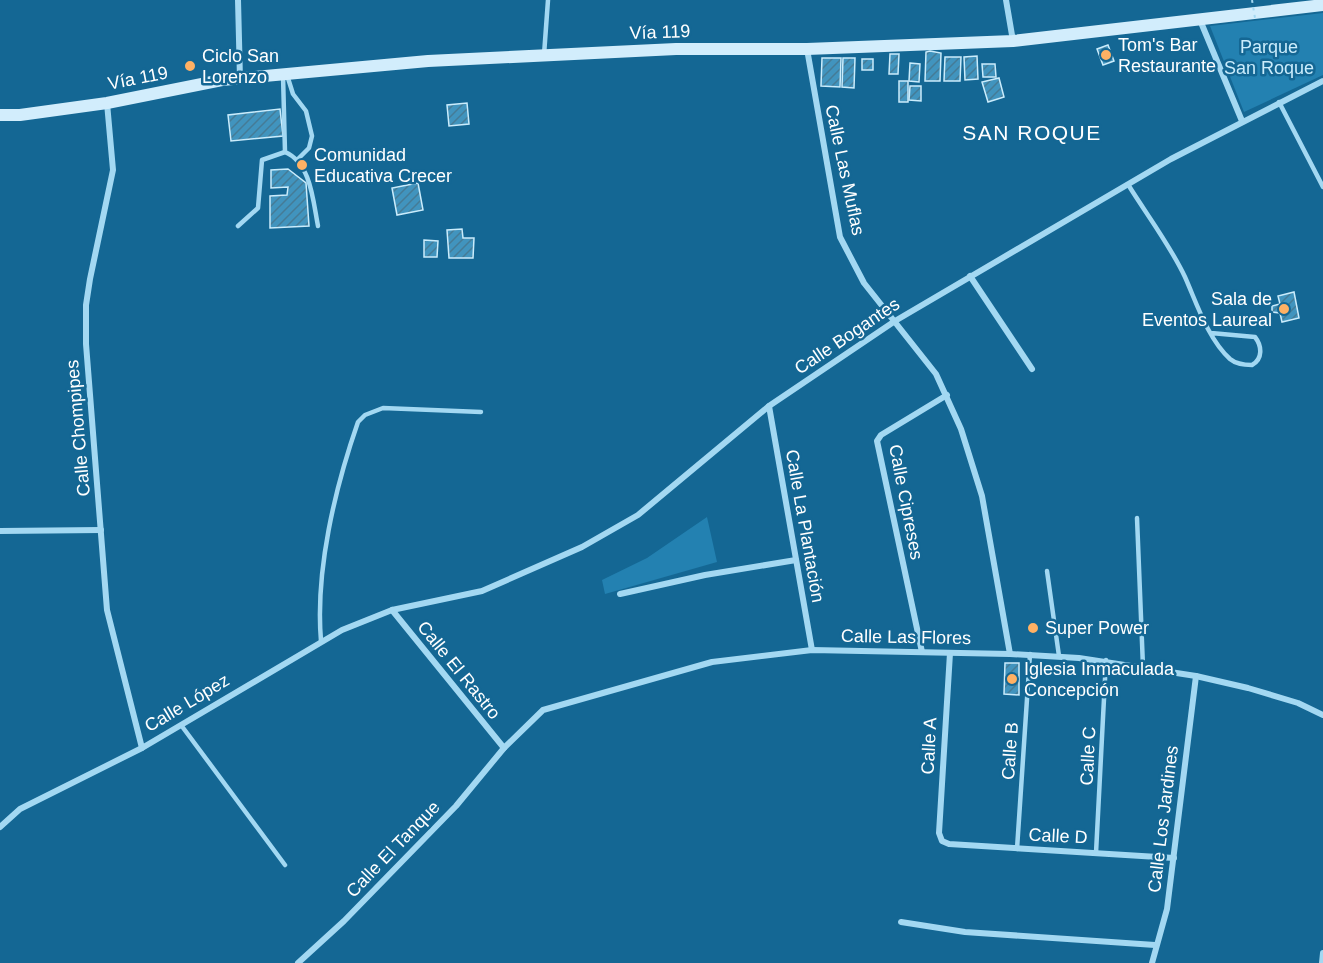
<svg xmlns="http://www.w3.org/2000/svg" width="1323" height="963" viewBox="0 0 1323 963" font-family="Helvetica,sans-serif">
	<defs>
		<pattern id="building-hatch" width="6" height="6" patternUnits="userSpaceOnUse" patternTransform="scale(1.5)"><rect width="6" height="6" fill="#4194be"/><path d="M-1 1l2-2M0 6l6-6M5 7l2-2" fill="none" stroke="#457b96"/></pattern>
	</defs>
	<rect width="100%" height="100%" fill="#146794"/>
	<g fill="#2381b1">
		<path d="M1323 13V75L1244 112 1210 26Z"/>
		<path d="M707 517 717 562 605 594 602 580 647 558Z"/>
	</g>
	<g fill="url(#building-hatch)" stroke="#caecfc" stroke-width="1.5">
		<path d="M1108 45 1114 61 1103 65 1097 49Z"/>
		<path d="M930 51 941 53 940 81H925L926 52Z"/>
		<path d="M890 54H899L898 74H889Z"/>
		<path d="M977 56 978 79 965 80 964 57Z"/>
		<path d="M945 57H961L960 81H944Z"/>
		<path d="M822 58H841L840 87 821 86Z"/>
		<path d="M843 58H855L854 88 842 87Z"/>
		<rect x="862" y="59" width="11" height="11"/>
		<path d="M910 63 920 64 919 82 909 81Z"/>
		<path d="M982 64H995L996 77H983Z"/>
		<path d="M999 78 1004 97 988 102 982 82Z"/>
		<rect x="899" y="81" width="9" height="21"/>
		<path d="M910 86H921V101L909 100Z"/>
		<path d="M467 103 469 124 449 126 447 105Z"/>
		<path d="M280 109 283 136 231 141 228 115Z"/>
		<path d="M288 169 306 183 309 226 270 228V196L287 195 288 187 271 188V170Z"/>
		<path d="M418 183 423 210 397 215 392 188Z"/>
		<path d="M462 229 463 238H474L473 258H449L447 230Z"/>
		<path d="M424 240 438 241 437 257H424Z"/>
		<path d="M1294 292 1299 318 1282 322 1280 313 1272 312V306L1280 304 1278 296Z"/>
		<path d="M1005 663H1019V695L1004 694Z"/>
	</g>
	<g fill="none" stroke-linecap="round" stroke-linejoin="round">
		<g stroke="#a3d8f2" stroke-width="4.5">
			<path d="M544 55 548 0"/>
			<path d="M283 75 285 152C311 163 313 201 318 226"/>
			<path d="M287 75 293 94 306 111 312 136 309 148 298 159"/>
			<path d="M1279 102 1323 187"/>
			<path d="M1129 186C1147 215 1170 245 1185 277 1197 304 1208 339 1230 359 1236 364 1244 365 1252 365 1263 359 1262 346 1255 337L1211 333"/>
			<path d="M238 226 258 208 262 160 285 152"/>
			<path d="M1137 518 1143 667"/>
			<path d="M1047 571 1059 656"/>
			<path d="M321 641C315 571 335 488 358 422L365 415 383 408 481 412"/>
			<path d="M181 725 285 865"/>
			<path d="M1017 849 1030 654"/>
			<path d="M1096 853 1106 660"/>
		</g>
		<g stroke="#a3d8f2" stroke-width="6">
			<path d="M238 0 240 79"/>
			<path d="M1006 0 1013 41"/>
			<path d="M1200 20 1242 121"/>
			<path d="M807 49 840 237 864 283 936 374 961 429 982 496 1010 654"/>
			<path d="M107 103 113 170 90 279 86 305V344L107 610 142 748"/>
			<path d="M970 276 1032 369"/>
			<path d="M769 406 812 650"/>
			<path d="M0 531 101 530"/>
			<path d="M620 594 705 575 796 560"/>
			<path d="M392 610 504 748"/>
			<path d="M922 652 877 441 881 435 947 395"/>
			<path d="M950 653 939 833 942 841 949 844 1174 858"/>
			<path d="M0 827 20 809 142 748 342 630 392 610 482 591 582 547 638 515 769 406 895 321 1171 159 1323 81"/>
			<path d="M901 922 965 932 1155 945"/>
			<path d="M298 963 344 921 456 806 504 748 543 710 712 662 812 650 1010 654 1079 658 1196 676 1248 688 1298 703 1323 715"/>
			<path d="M1152 963 1167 909 1196 676"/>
			<path d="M1322 963 1323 953"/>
		</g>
		<path stroke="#d2edfc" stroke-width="12" d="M0 115H20L107 103 222 80 428 61 676 49H807L1013 41 1323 5"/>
		<path stroke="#a3d8f2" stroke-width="2" stroke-dasharray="3 4.5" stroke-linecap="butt" d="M1252 0 1255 18"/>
	</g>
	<g fill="#ffb164" stroke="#146794" stroke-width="2">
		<circle cx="1106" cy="55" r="6"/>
		<circle cx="190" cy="66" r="6"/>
		<circle cx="302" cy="165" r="6"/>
		<circle cx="1284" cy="309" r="6"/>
		<circle cx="1033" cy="628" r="6"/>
		<circle cx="1012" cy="679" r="6"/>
	</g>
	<g text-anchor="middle" stroke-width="5" stroke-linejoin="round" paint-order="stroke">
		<g font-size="18" fill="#fff" stroke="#146794">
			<text transform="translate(660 32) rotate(-2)" y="6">Vía 119</text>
			<text transform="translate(138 78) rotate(-11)" y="6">Vía 119</text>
			<text transform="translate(845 170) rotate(78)" y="6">Calle Las Muflas</text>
			<text transform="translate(847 336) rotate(-34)" y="6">Calle Bogantes</text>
			<text transform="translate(78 428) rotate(-95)" y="6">Calle Chompipes</text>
			<text transform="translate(906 502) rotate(79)" y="6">Calle Cipreses</text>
			<text transform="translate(805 526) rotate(80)" y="6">Calle La Plantación</text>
			<text transform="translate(906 637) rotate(1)" y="6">Calle Las Flores</text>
			<text transform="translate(459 670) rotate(51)" y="6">Calle El Rastro</text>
			<text transform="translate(187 703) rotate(-31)" y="6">Calle López</text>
			<text transform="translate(929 746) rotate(-87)" y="6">Calle A</text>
			<text transform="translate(1010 751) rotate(-86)" y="6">Calle B</text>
			<text transform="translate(1088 756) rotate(-87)" y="6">Calle C</text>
			<text transform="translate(1163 819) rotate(-83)" y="6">Calle Los Jardines</text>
			<text transform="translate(1058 836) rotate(3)" y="6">Calle D</text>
			<text transform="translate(393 849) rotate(-46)" y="6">Calle El Tanque</text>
		</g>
		<g font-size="18" fill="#fff" stroke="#146794" text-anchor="start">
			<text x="1118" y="51">Tom's Bar<tspan x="1118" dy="21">Restaurante</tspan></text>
			<text x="202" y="62">Ciclo San<tspan x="202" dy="21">Lorenzo</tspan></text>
			<text x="314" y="161">Comunidad<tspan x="314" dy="21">Educativa Crecer</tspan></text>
			<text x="1272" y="305" text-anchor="end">Sala de<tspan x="1272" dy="21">Eventos Laureal</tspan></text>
			<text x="1045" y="634">Super Power</text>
			<text x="1024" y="675">Iglesia Inmaculada<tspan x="1024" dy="21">Concepción</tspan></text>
		</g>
		<g font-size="18" fill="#caecfc" stroke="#146794">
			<text x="1269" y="53">Parque<tspan x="1269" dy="21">San Roque</tspan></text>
		</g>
		<g font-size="21" letter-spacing="1.5" fill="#fff" stroke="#146794">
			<text x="1032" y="140">SAN ROQUE</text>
		</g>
	</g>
</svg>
